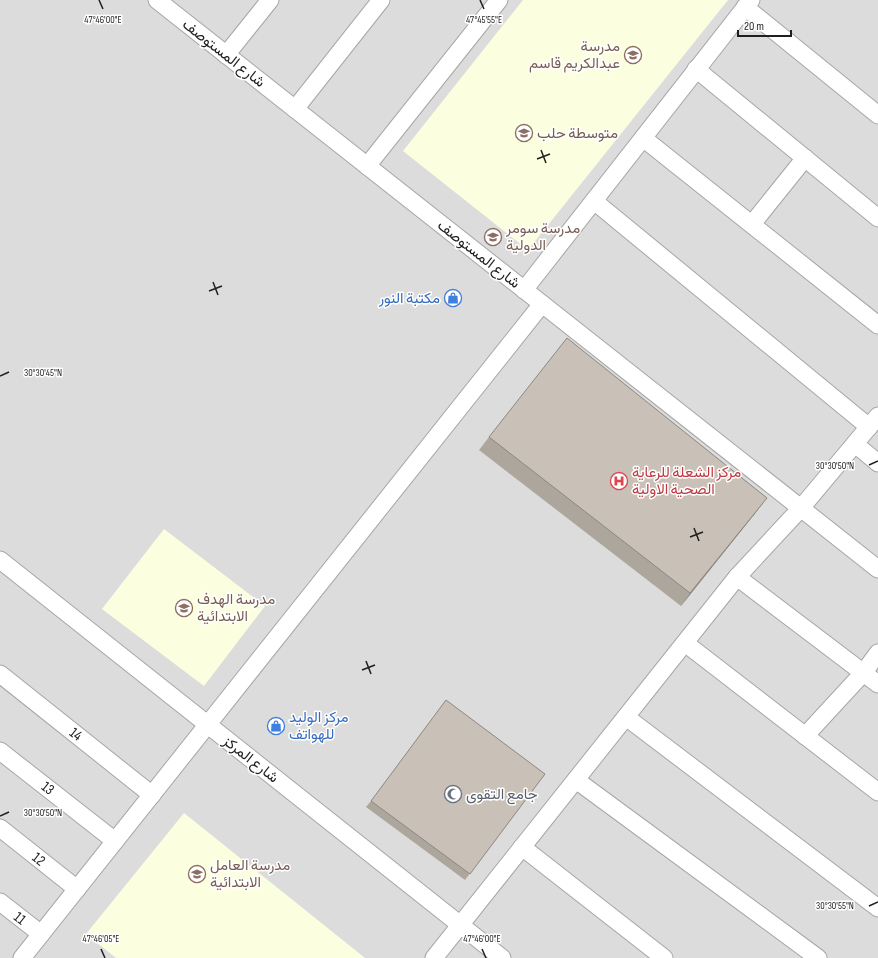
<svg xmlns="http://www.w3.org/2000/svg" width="878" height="958" viewBox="0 0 878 958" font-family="'Sofia Sans Condensed',Vazirmatn,sans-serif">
	<rect width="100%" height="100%" fill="#f1eee5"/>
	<rect fill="#dddcdc" x="0" y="0" width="878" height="958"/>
	<g fill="#fbffdf">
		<path d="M523 0H728L528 250 403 151Z"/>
		<path d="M164 529 265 606 204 686 102 609Z"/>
		<path d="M184 813 365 958H116L86 934Z"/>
	</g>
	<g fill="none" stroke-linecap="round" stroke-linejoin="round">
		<g stroke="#a6a6a6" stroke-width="19">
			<g id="minor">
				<path d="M157 0 878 569"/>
				<path d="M745 7 878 115"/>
				<path d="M226 55 270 0"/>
				<path d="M696 69 878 218"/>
				<path d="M295 109 381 0"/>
				<path d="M643 138 878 325"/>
				<path d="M367 166 499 0"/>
				<path d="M594 201 869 427"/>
				<path d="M752 224 805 158"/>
				<path d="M524 290 751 0"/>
				<path d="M855 444 878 463"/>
				<path d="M0 560 502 958"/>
				<path d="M737 577 878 684"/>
				<path d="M685 643 878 792"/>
				<path d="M0 674 152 795"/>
				<path d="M626 717 878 908"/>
				<path d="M805 736 864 672 878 653"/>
				<path d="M0 751 115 841"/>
				<path d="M576 780 818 958"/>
				<path d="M0 828 77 889"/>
				<path d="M522 847 664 958"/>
				<path d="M0 902 41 934"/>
				<path d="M22 958 542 304"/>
				<path d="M434 958 737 577 801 508 878 416"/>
			</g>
		</g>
		<use href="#minor" stroke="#fff" stroke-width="17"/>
	</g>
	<g fill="#ada69d">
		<path d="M489 437 757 511 681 606 479 450Z"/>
		<path d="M540 780 465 880 366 807 371 801Z"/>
	</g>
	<path fill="#8d8780" d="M767 498 757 511 681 606 690 593Z"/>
	<g fill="#c9c1b7" stroke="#8d8780">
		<path d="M567 338 767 498 690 593 489 437Z"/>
		<path d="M446 700 545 774 470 874 371 801Z"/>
	</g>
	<path fill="none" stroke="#1f1f1f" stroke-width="1.5" d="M99 0 103 9M480 0 484 9M541 150 546 163M537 159 550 154M213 282 218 295M209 291 222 286M0 376 9 372M869 465 878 461M694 528 699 541M690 537 703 532M366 661 371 674M362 670 375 665M0 816 9 812M869 906 878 902M101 949 105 958M482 949 486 958"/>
	<defs>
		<g id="school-ring" transform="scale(0.9)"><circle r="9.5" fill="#fff" stroke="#8d6e63" stroke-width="1.5"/><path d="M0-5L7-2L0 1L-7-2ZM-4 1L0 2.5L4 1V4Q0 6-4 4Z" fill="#8d6e63"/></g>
		<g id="shop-ring" transform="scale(0.9)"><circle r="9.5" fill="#fff" stroke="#3f7fe0" stroke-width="1.5"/><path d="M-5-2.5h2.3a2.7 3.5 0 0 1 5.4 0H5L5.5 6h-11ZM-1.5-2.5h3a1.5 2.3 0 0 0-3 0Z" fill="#3f7fe0"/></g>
		<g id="hospital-ring" transform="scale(0.9)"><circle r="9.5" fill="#fff" stroke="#e0444e" stroke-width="1.5"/><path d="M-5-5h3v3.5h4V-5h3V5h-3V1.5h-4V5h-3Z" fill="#e0444e"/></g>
		<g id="mosque-ring" transform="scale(0.9)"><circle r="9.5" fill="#fff" stroke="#6b7280" stroke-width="1.5"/><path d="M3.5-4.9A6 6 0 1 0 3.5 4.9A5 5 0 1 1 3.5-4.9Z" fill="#6b7280"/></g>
	</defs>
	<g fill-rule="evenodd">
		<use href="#school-ring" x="633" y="55"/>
		<use href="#school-ring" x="524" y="133"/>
		<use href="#school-ring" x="493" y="237"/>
		<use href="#shop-ring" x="453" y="298"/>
		<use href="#hospital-ring" x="619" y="481"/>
		<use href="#school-ring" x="184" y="608"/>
		<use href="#shop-ring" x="276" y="726"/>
		<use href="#mosque-ring" x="453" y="794"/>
		<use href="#school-ring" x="197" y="874"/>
	</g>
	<g text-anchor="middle" stroke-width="3" stroke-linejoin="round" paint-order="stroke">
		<g font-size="15" fill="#785e54" stroke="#fff" text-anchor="start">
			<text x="620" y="51" text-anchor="end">مدرسة<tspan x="620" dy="17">عبدالكريم قاسم</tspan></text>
			<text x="537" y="138">متوسطة حلب</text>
			<text x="506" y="233">مدرسة سومر<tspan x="506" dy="17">الدولية</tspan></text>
			<text x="197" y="604">مدرسة الهدف<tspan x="197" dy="17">الابتدائية</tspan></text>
			<text x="210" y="870">مدرسة العامل<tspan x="210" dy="17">الابتدائية</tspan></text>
		</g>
		<g font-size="15" fill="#1f1f1f" stroke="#fff">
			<text transform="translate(224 53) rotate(38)" y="5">شارع المستوصف</text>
			<text transform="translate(479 254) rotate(38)" y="5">شارع المستوصف</text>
			<text transform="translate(76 734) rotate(38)" y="5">14</text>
			<text transform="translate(251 759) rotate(38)" y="5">شارع المركز</text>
			<text transform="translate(48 788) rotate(38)" y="5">13</text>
			<text transform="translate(39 859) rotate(38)" y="5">12</text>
			<text transform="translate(20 918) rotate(38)" y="5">11</text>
		</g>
		<g font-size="15" fill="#366cbe" stroke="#fff" text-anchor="end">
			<text x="440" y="303">مكتبة النور</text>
			<text x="289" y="722" text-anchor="start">مركز الوليد<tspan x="289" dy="17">للهواتف</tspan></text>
		</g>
		<g font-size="15" fill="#be3a42" stroke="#fff" text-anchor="start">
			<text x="632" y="477">مركز الشعلة للرعاية<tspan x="632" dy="17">الصحية الاولية</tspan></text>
		</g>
		<g font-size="15" fill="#5b616d" stroke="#fff" text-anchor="start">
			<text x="466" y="799">جامع التقوى</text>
		</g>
	</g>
	<g font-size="10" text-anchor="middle" fill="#1f1f1f" stroke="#fff" stroke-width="3" stroke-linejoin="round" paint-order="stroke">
		<text x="484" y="23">47°45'55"E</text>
		<text x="103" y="23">47°46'00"E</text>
		<text x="43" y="376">30°30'45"N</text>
		<text x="835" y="469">30°30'50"N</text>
		<text x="43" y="816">30°30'50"N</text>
		<text x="835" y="909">30°30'55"N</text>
		<text x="101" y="942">47°46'05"E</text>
		<text x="482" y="942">47°46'00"E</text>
	</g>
	<path d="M738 30v6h53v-6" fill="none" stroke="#1f1f1f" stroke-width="2"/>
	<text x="744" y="30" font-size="12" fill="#1f1f1f" stroke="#ffffff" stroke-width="3" paint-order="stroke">20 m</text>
</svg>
